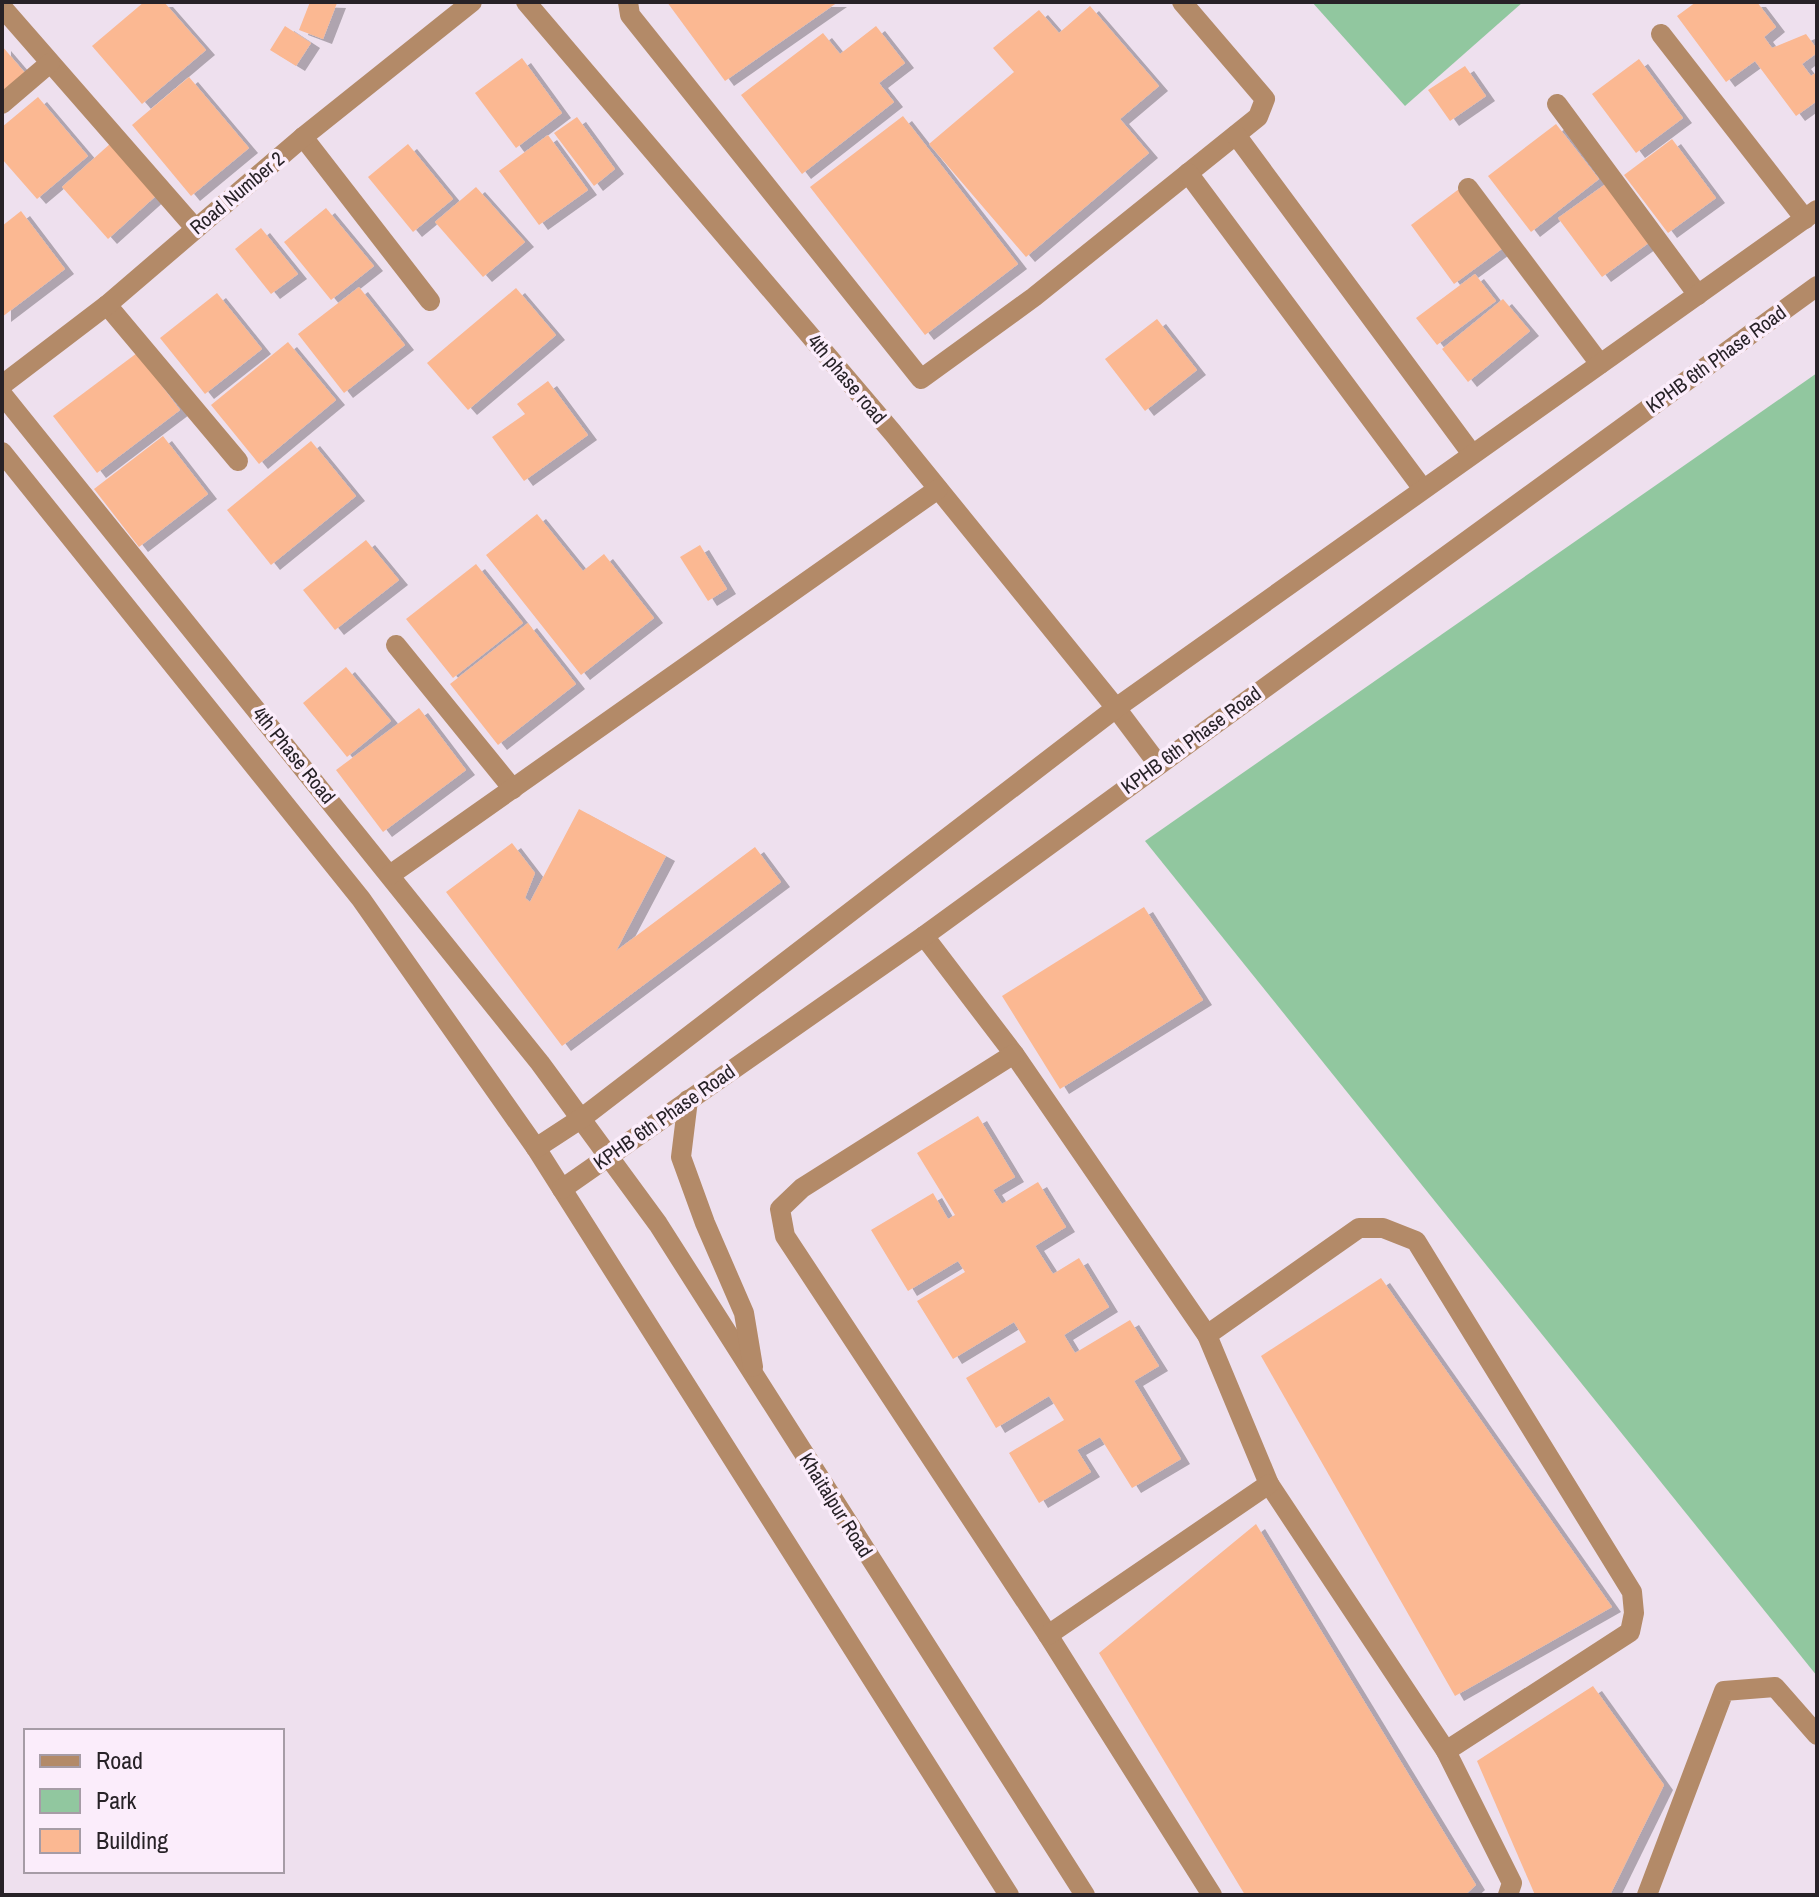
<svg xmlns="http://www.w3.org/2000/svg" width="1819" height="1897" viewBox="0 0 1819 1897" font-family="'Archivo Narrow',sans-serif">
	<defs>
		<filter id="shadow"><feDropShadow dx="9" dy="5" stdDeviation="0" flood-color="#0004"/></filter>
	</defs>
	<rect width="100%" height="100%" fill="#eee0ee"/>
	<g fill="#91c79f">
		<path d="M1312 2H1523L1405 106Z"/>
		<path d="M1817 373V1676L1145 841Z"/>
	</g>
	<g fill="#fbb892" filter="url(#shadow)">
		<path d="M144 2H164L206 50 142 104 92 46Z"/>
		<path d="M310 2 337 3 323 39 299 30Z"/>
		<path d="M667 2H838L725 81Z"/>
		<path d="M1696 2H1757L1776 27 1764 37 1772 48 1806 34 1817 49V53L1802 64 1811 76 1817 72V101L1796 116 1755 61 1726 82 1677 16Z"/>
		<path d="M1090 6 1159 86 1120 119 1149 153 1026 257 929 144 1014 72 993 48 1039 10 1059 33Z"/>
		<path d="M285 26 311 43 296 66 270 50Z"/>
		<path d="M876 26 905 63 879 83 894 102 802 174 741 95 823 33 840 54Z"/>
		<path d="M2 46 26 74 2 95Z"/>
		<path d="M522 58 562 113 516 148 475 93Z"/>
		<path d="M1639 59 1683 118 1636 153 1592 94Z"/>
		<path d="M1465 66 1486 96 1450 121 1428 90Z"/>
		<path d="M189 77 249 148 191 196 132 125Z"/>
		<path d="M38 97 88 156 37 199 2 159V127Z"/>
		<path d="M903 116 1018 264 925 335 810 187Z"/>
		<path d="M577 117 615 169 594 186 554 133Z"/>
		<path d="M1556 124 1599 179 1531 232 1488 176Z"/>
		<path d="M548 135 588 190 539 225 499 171Z"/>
		<path d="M1672 139 1716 198 1668 233 1624 175Z"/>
		<path d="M111 143 158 194 108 239 62 187Z"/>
		<path d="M408 144 453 199 413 232 368 177Z"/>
		<path d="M1607 183 1650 242 1602 277 1558 218Z"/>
		<path d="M476 187 525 242 483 277 435 222Z"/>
		<path d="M1459 189 1503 248 1454 284 1411 225Z"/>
		<path d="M326 208 374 266 331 300 284 242Z"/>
		<path d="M21 211 65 269 2 317V226Z"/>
		<path d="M261 228 298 274 271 294 235 249Z"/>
		<path d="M1475 274 1496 301 1437 345 1416 318Z"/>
		<path d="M359 287 405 345 344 393 298 334Z"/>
		<path d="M516 288 556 335 468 410 427 363Z"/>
		<path d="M217 293 262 349 205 394 160 338Z"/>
		<path d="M1503 299 1530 331 1468 382 1442 349Z"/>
		<path d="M1157 319 1197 370 1145 411 1105 359Z"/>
		<path d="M288 342 336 400 259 464 211 405Z"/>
		<path d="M137 353 180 410 97 473 53 416Z"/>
		<path d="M548 381 588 435 524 481 492 437 525 414 517 404Z"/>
		<path d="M163 436 208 494 139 547 94 489Z"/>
		<path d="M311 441 356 496 271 565 227 510Z"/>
		<path d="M537 514 583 571 604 554 654 618 581 675 486 555Z"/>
		<path d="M366 540 399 580 335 630 303 590Z"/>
		<path d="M700 545 727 589 708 601 680 557Z"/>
		<path d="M476 564 523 623 453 678 406 619Z"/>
		<path d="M528 623 576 684 498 745 450 684Z"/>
		<path d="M346 667 391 721 347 757 303 703Z"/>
		<path d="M419 708 466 770 383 832 336 770Z"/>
		<path d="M579 809 666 856 616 951 755 847 781 882 562 1046 446 892 512 843 535 873 525 898 530 902Z"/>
		<path d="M1144 907 1203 1000 1060 1089 1002 996Z"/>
		<path d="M978 1116 1015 1177 993 1190 1002 1204 1038 1182 1066 1227 1035 1246 1053 1274 1079 1258 1109 1307 1064 1335 1075 1353 1130 1320 1159 1366 1134 1381 1181 1459 1132 1488 1100 1437 1077 1450 1091 1472 1039 1503 1009 1453 1064 1420 1049 1396 996 1428 966 1378 1026 1342 1014 1322 953 1359 917 1301 965 1272 958 1261 908 1291 871 1230 933 1193 948 1219 955 1215 917 1153Z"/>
		<path d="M1381 1278 1612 1607 1455 1696 1261 1356Z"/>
		<path d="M1256 1524 1476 1885 1465 1895H1245L1099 1653Z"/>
		<path d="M1593 1686 1664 1785 1610 1895H1535L1477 1761Z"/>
	</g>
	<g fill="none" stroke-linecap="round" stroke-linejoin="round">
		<g stroke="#b38a68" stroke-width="20">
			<path d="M526 2 893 433 1116 708 1158 764"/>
			<path d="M628 2 630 15 921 379 1034 297 1258 117 1265 99 1182 2"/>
			<path d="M2 7 195 228"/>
			<path d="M1661 34 1805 219"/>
			<path d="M2 104 50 63"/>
			<path d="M1557 104 1698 295"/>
			<path d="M1236 135 1472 454"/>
			<path d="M303 137 430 301"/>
			<path d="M1188 173 1423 489"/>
			<path d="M1468 188 1600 364"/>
			<path d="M107 305 238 461"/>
			<path d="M2 385 107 305 303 137 472 2"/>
			<path d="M2 394 540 1063 658 1224 1085 1895"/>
			<path d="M2 452 361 899 536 1148 1009 1895"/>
			<path d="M396 645 513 789"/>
			<path d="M390 875 938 489"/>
			<path d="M924 936 1014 1054 1207 1335 1269 1484 1446 1751 1512 1883 1508 1895"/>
			<path d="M1014 1054 802 1188 780 1209 785 1236 1048 1635 1212 1895"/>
			<path d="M688 1100 681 1157 705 1223 744 1313 753 1367"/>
			<path d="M536 1148 582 1118 1116 708 1817 210"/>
			<path d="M562 1189 924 936 1817 286"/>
			<path d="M1207 1335 1359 1228H1383L1416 1241 1632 1592 1634 1613 1630 1632 1446 1751"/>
			<path d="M1048 1635 1269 1484"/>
			<path d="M1647 1895 1724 1691 1775 1687 1817 1735"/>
		</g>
	</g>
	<g text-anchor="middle" stroke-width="7" stroke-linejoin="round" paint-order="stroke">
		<g font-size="20" fill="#272227" stroke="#fbedfb">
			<text transform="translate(237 193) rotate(-40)" y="7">Road Number 2</text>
			<text transform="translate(1716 359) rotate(-36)" y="7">KPHB 6th Phase Road</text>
			<text transform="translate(847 379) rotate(50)" y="7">4th phase road</text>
			<text transform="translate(1191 740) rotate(-36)" y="7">KPHB 6th Phase Road</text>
			<text transform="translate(294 755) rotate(51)" y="7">4th Phase Road</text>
			<text transform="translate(664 1117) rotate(-35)" y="7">KPHB 6th Phase Road</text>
			<text transform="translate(836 1505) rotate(58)" y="7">Khaitalpur Road</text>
		</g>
	</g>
	<rect width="1819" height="1897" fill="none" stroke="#272227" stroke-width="8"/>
	<rect x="24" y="1729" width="260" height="144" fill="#fbedfb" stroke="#a69ca6" stroke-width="2"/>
	<rect x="40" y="1755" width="40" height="12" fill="#b38a68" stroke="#a69ca6" stroke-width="2"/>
	<text x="96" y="1769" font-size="24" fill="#272227">Road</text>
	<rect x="40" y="1789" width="40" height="24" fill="#91c79f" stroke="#a69ca6" stroke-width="2"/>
	<text x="96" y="1809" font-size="24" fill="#272227">Park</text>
	<rect x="40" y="1829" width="40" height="24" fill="#fbb892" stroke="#a69ca6" stroke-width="2"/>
	<text x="96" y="1849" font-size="24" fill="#272227">Building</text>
</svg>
